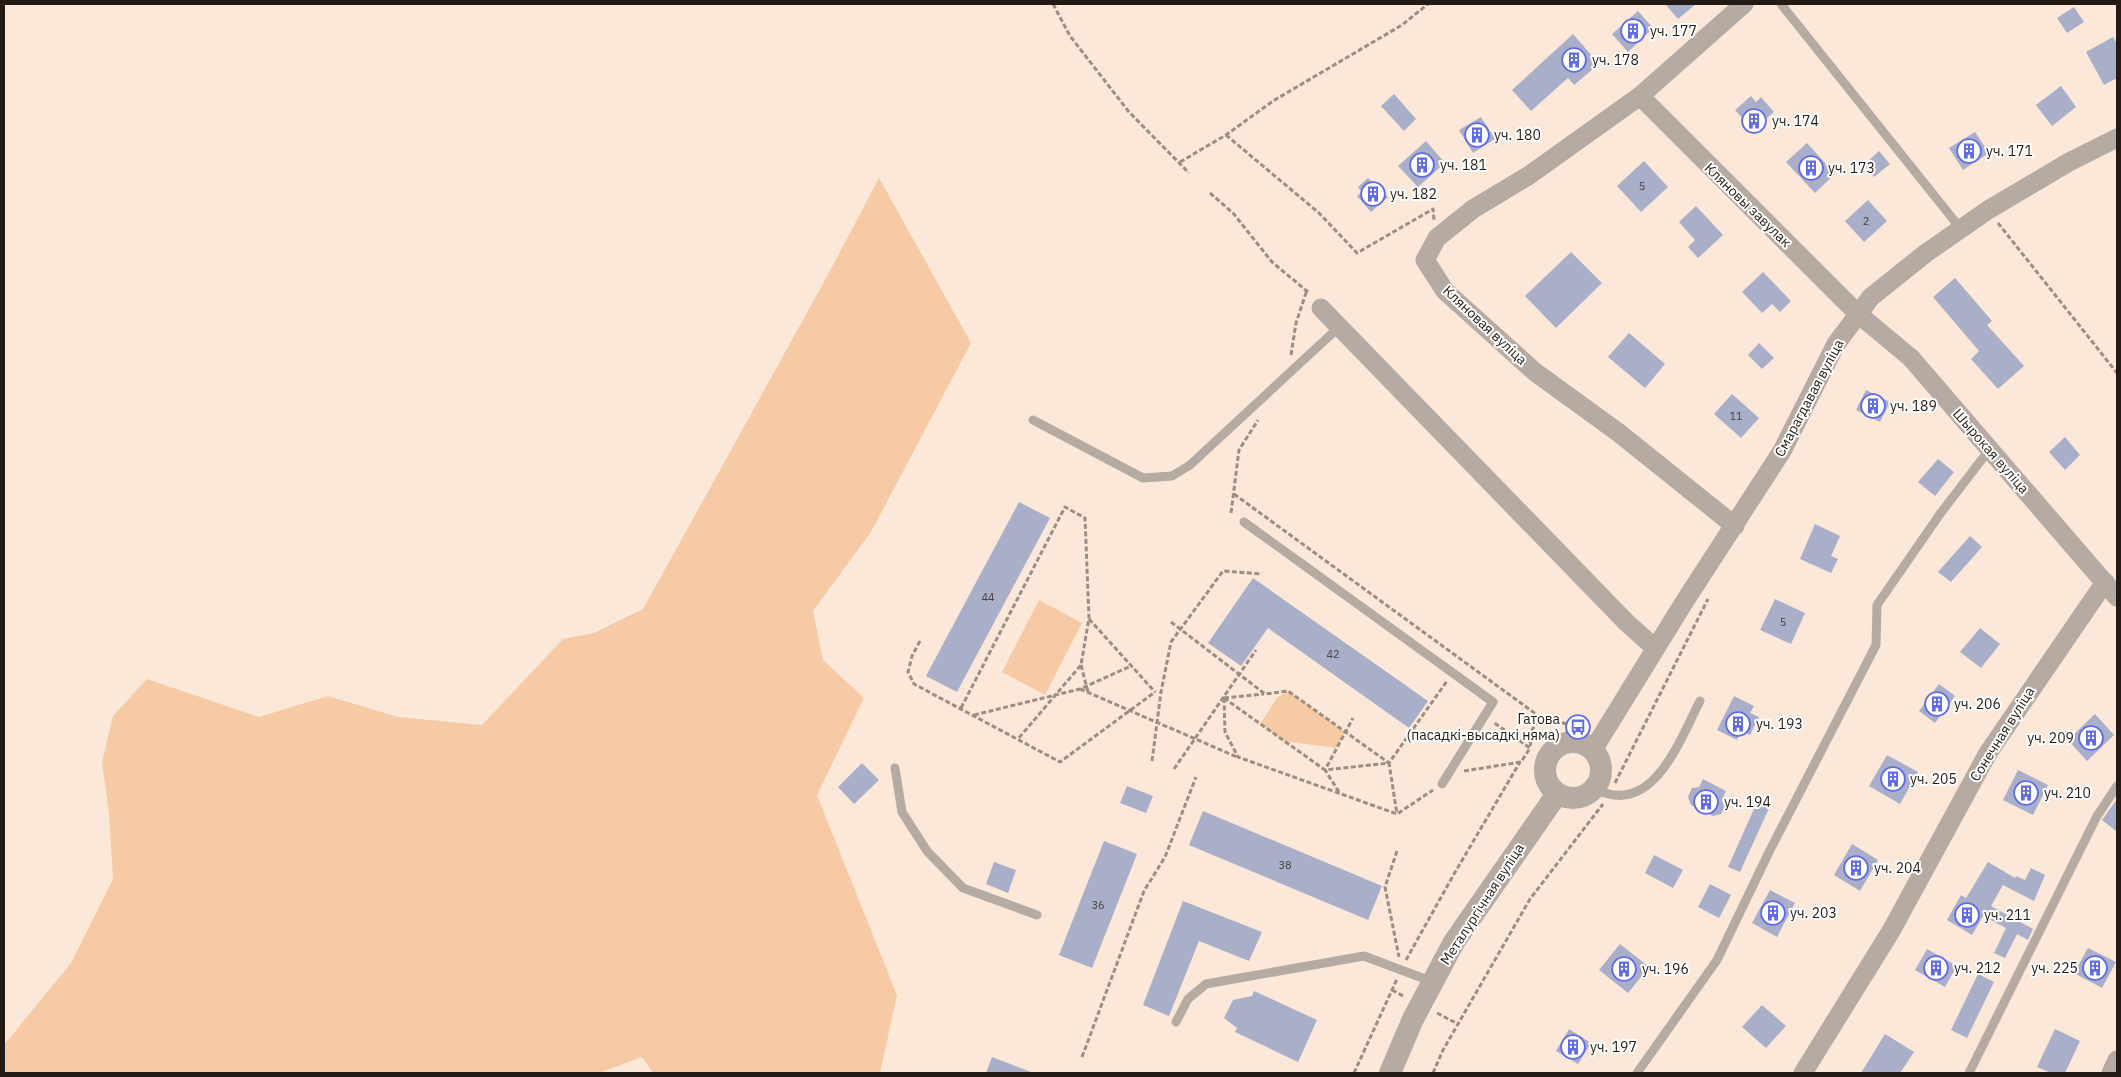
<svg xmlns="http://www.w3.org/2000/svg" width="2121" height="1077" viewBox="0 0 2121 1077" font-family="'IBM Plex Sans',sans-serif">
	<rect width="100%" height="100%" fill="#fce8d8"/>
	<g fill="#f5caa5">
		<path d="M879 178 971 343 871 532 813 611 823 660 864 698 817 795 897 995 880 1073H653L642 1057 599 1073H4V1045L71 963 113 879 109 813 102 762 113 716 147 679 259 717 328 696 398 717 482 725 563 639 594 633 643 609 824 282Z"/>
		<path d="M1039 600 1082 623 1045 695 1002 672Z"/>
		<path d="M1288 691 1345 732 1336 748 1284 741 1260 724 1277 698Z"/>
	</g>
	<g fill="#a9afc9">
		<path d="M1665 4H1696L1678 19Z"/>
		<path d="M2074 7 2084 22 2067 33 2057 18Z"/>
		<path d="M1638 11 1653 28 1628 52 1612 34Z"/>
		<path d="M1573 34 1599 64 1574 85 1568 78 1531 111 1512 90Z"/>
		<path d="M2113 37 2117 44V78L2104 85 2086 52Z"/>
		<path d="M2061 86 2076 107 2052 126 2036 105Z"/>
		<path d="M1394 94 1416 119 1404 131 1381 106Z"/>
		<path d="M1751 96 1756 102 1761 97 1774 112 1753 130 1735 110Z"/>
		<path d="M1481 117 1495 139 1473 153 1459 130Z"/>
		<path d="M1975 132 1989 153 1963 170 1949 148Z"/>
		<path d="M1426 141 1445 163 1418 187 1398 166Z"/>
		<path d="M1807 143 1835 174 1815 193 1786 162Z"/>
		<path d="M1879 151 1890 164 1874 177 1864 165Z"/>
		<path d="M1644 161 1668 187 1641 212 1617 186Z"/>
		<path d="M1368 178 1388 197 1371 212 1357 196 1362 192 1358 187Z"/>
		<path d="M1868 200 1887 221 1864 242 1845 221Z"/>
		<path d="M1696 206 1723 235 1698 258 1688 247 1695 240 1679 222Z"/>
		<path d="M1571 252 1602 283 1556 328 1525 296Z"/>
		<path d="M1763 272 1791 301 1780 312 1772 304 1762 313 1742 292Z"/>
		<path d="M1955 278 1992 321 1987 325 2024 366 1998 389 1971 359 1979 351 1933 297Z"/>
		<path d="M1629 333 1665 364 1645 388 1608 357Z"/>
		<path d="M1759 343 1774 358 1762 369 1748 355Z"/>
		<path d="M1866 390 1890 402 1880 422 1856 410Z"/>
		<path d="M1732 394 1759 418 1741 438 1714 414Z"/>
		<path d="M2065 437 2080 455 2065 470 2049 452Z"/>
		<path d="M1938 459 1954 472 1935 496 1918 482Z"/>
		<path d="M1019 502 1050 518 957 692 926 676Z"/>
		<path d="M1815 524 1840 536 1831 556 1838 559 1831 573 1800 559Z"/>
		<path d="M1970 536 1982 547 1951 582 1938 572Z"/>
		<path d="M1253 578 1428 701 1409 728 1268 628 1241 666 1208 643Z"/>
		<path d="M1775 599 1805 613 1791 644 1760 630Z"/>
		<path d="M1980 628 2000 644 1981 668 1960 652Z"/>
		<path d="M1939 684 1955 696 1935 723 1919 711Z"/>
		<path d="M1734 696 1754 706 1750 713 1759 717 1750 735 1741 731 1737 740 1717 730Z"/>
		<path d="M2095 714 2114 735 2087 761 2068 740Z"/>
		<path d="M1887 755 1918 772 1900 804 1869 786Z"/>
		<path d="M862 763 879 780 854 804 838 787Z"/>
		<path d="M2018 770 2048 785 2033 815 2003 800Z"/>
		<path d="M1703 779 1726 791 1722 800 1725 807 1721 814 1713 816 1691 805 1688 797 1692 788 1699 787Z"/>
		<path d="M1127 786 1153 796 1146 813 1120 803Z"/>
		<path d="M1759 798 1771 804 1740 872 1728 867Z"/>
		<path d="M2117 799V832L2102 820Z"/>
		<path d="M1203 811 1382 886 1368 920 1189 845Z"/>
		<path d="M1104 841 1137 854 1092 968 1059 955Z"/>
		<path d="M1852 844 1878 860 1860 891 1834 875Z"/>
		<path d="M1654 855 1683 870 1673 888 1645 873Z"/>
		<path d="M994 862 1016 870 1008 893 986 884Z"/>
		<path d="M1988 862 2015 878 2016 876 2025 880 2031 868 2045 875 2034 901 2003 885 1991 906 2033 929 2028 940 2017 934 2005 958 1994 953 2006 928 1983 916 1972 935 1947 920 1961 895 1966 898Z"/>
		<path d="M1710 884 1731 895 1719 918 1698 907Z"/>
		<path d="M1770 890 1795 903 1777 937 1752 923Z"/>
		<path d="M1183 901 1262 932 1249 961 1199 941 1169 1016 1143 1005Z"/>
		<path d="M1620 944 1649 967 1628 993 1599 970Z"/>
		<path d="M2088 948 2116 962 2102 988 2074 973Z"/>
		<path d="M1927 949 1957 966 1945 987 1915 970Z"/>
		<path d="M1978 974 1994 982 1967 1038 1951 1030Z"/>
		<path d="M1254 991 1317 1020 1298 1062 1235 1032 1237 1028 1224 1018 1233 1000 1252 996Z"/>
		<path d="M1762 1005 1786 1026 1766 1048 1742 1027Z"/>
		<path d="M1569 1029 1591 1043 1578 1064 1556 1051Z"/>
		<path d="M2055 1029 2080 1041 2065 1073H2051L2037 1067Z"/>
		<path d="M1885 1034 1914 1052 1900 1073H1861Z"/>
		<path d="M992 1057 1031 1072V1073H986Z"/>
	</g>
	<g fill="none" stroke-linecap="round" stroke-linejoin="round">
		<g stroke="#9d8e82" stroke-width="3" stroke-dasharray="5 2.5" stroke-linecap="butt">
			<path d="M1053 4 1070 36 1129 112 1189 173"/>
			<path d="M1226 135 1319 213 1357 253 1433 209 1434 220"/>
			<path d="M1180 162 1226 135 1273 101 1402 25 1428 4"/>
			<path d="M1210 193 1233 213 1272 262 1308 292"/>
			<path d="M1998 223 2117 373"/>
			<path d="M1291 355 1296 323 1307 290"/>
			<path d="M1234 494 1540 717 1532 730 1530 748"/>
			<path d="M1231 513 1239 450 1258 420"/>
			<path d="M1089 619 1155 692"/>
			<path d="M1171 622 1265 694 1288 691 1389 763 1447 681"/>
			<path d="M920 641 912 656 908 672 914 684 1060 762 1155 692"/>
			<path d="M1081 665 1088 692"/>
			<path d="M1080 689 1237 757"/>
			<path d="M1224 698 1225 732 1238 757 1397 814 1433 790"/>
			<path d="M1224 698 1325 770 1389 763 1397 814"/>
			<path d="M1224 698 1264 694"/>
			<path d="M961 708 1065 507 1085 518 1089 618 1081 665 1018 739"/>
			<path d="M974 715 1080 689 1131 666"/>
			<path d="M1540 717 1578 727V742"/>
			<path d="M1152 761 1161 692 1171 642 1223 571 1262 574"/>
			<path d="M1174 769 1256 650"/>
			<path d="M1464 771 1521 762 1530 748 1493 722"/>
			<path d="M1615 783 1708 599"/>
			<path d="M1339 792 1325 770 1353 718"/>
			<path d="M1397 851 1385 887 1399 957"/>
			<path d="M1406 960 1454 874 1520 762"/>
			<path d="M1392 990 1405 997"/>
			<path d="M1437 1013 1458 1024"/>
			<path d="M1082 1057 1144 891 1165 857 1196 777"/>
			<path d="M1354 1073 1397 979"/>
			<path d="M1433 1073 1443 1050 1530 899 1603 804"/>
		</g>
		<g stroke="#b5aba2" stroke-width="9">
			<path d="M1781 4 1961 229"/>
			<path d="M1033 420 1143 478 1172 476 1190 465 1339 327"/>
			<path d="M1244 522 1493 702 1442 784"/>
			<path d="M895 768 902 812 927 851 963 888 1037 915"/>
			<path d="M1595 789C1653 818 1679 741 1700 701"/>
			<path d="M1176 1022 1188 999 1206 984 1364 956 1433 982"/>
			<path d="M1637 1073 1717 960 1770 850 1876 645 1877 605 1940 514 1989 450"/>
			<path d="M1969 1073 2097 816 2117 786"/>
		</g>
		<g stroke="#b5aba2" stroke-width="19">
			<path d="M1640 96 1857 313 1911 358 2117 597"/>
			<path d="M1321 308 1627 623 1655 648"/>
			<path d="M1735 526 1619 433 1535 372 1445 291 1425 260 1437 238 1473 209 1528 176 1640 96 1744 4"/>
			<path d="M1593 750 1683 604 1782 451 1836 344 1871 297 1926 253 1988 210 2069 162 2117 138"/>
			<path d="M1803 1073 1891 931 1988 753 2105 582"/>
			<path d="M2111 1073 2117 1060"/>
		</g>
		<g stroke="#b5aba2" stroke-width="22">
			<circle cx="1573" cy="770" r="28"/>
			<path d="M1390 1073 1413 1019 1454 942 1557 794"/>
		</g>
	</g>
	<defs>
		<g id="building-ring" transform="scale(1.25)"><circle r="9.5" fill="#fff" stroke="#616be3" stroke-width="1.5"/><path d="M-4-6H4V6H1V3H-1V6H-4ZM-2.5-4.3h1.7v1.8h-1.7ZM.8-4.3h1.7v1.8H.8ZM-2.5-1h1.7V.8h-1.7ZM.8-1h1.7V.8H.8Z" fill="#616be3"/></g>
		<g id="bus-ring" transform="scale(1.25)"><circle r="9.5" fill="#fff" stroke="#616be3" stroke-width="1.5"/><path d="M-5-6H5V4H4V6H2V4H-2V6H-4V4H-5ZM-3.5-4V0h7V-4ZM-3.5 1.2v1.5H-2V1.2ZM2 1.2v1.5H3.5V1.2Z" fill="#616be3"/></g>
	</defs>
	<g fill-rule="evenodd">
		<use href="#building-ring" x="1633" y="31"/>
		<use href="#building-ring" x="1574" y="60"/>
		<use href="#building-ring" x="1754" y="121"/>
		<use href="#building-ring" x="1477" y="135"/>
		<use href="#building-ring" x="1969" y="151"/>
		<use href="#building-ring" x="1422" y="165"/>
		<use href="#building-ring" x="1811" y="168"/>
		<use href="#building-ring" x="1373" y="194"/>
		<use href="#building-ring" x="1873" y="406"/>
		<use href="#building-ring" x="1937" y="704"/>
		<use href="#building-ring" x="1738" y="724"/>
		<use href="#bus-ring" x="1578" y="727"/>
		<use href="#building-ring" x="2091" y="738"/>
		<use href="#building-ring" x="1893" y="779"/>
		<use href="#building-ring" x="2026" y="793"/>
		<use href="#building-ring" x="1706" y="802"/>
		<use href="#building-ring" x="1856" y="868"/>
		<use href="#building-ring" x="1773" y="913"/>
		<use href="#building-ring" x="1967" y="915"/>
		<use href="#building-ring" x="1936" y="968"/>
		<use href="#building-ring" x="2095" y="968"/>
		<use href="#building-ring" x="1624" y="969"/>
		<use href="#building-ring" x="1573" y="1047"/>
	</g>
	<g text-anchor="middle" stroke-width="4" stroke-linejoin="round" paint-order="stroke">
		<g font-size="11" fill="#454041">
			<text x="1642" y="190">5</text>
			<text x="1866" y="225">2</text>
			<text x="1736" y="420">11</text>
			<text x="988" y="601">44</text>
			<text x="1783" y="626">5</text>
			<text x="1333" y="658">42</text>
			<text x="1285" y="869">38</text>
			<text x="1098" y="909">36</text>
		</g>
		<g font-size="14" fill="#241b14" stroke="#fff" text-anchor="start">
			<text x="1650" y="36">уч. 177</text>
			<text x="1592" y="65">уч. 178</text>
			<text x="1772" y="126">уч. 174</text>
			<text x="1494" y="140">уч. 180</text>
			<text x="1986" y="156">уч. 171</text>
			<text x="1440" y="170">уч. 181</text>
			<text x="1828" y="173">уч. 173</text>
			<text x="1390" y="199">уч. 182</text>
			<text x="1890" y="411">уч. 189</text>
			<text x="1954" y="709">уч. 206</text>
			<text x="1560" y="724" text-anchor="end">Гатова<tspan x="1560" dy="16">(пасадкі-высадкі няма)</tspan></text>
			<text x="1756" y="729">уч. 193</text>
			<text x="2074" y="743" text-anchor="end">уч. 209</text>
			<text x="1910" y="784">уч. 205</text>
			<text x="2044" y="798">уч. 210</text>
			<text x="1724" y="807">уч. 194</text>
			<text x="1874" y="873">уч. 204</text>
			<text x="1790" y="918">уч. 203</text>
			<text x="1984" y="920">уч. 211</text>
			<text x="1954" y="973">уч. 212</text>
			<text x="2078" y="973" text-anchor="end">уч. 225</text>
			<text x="1642" y="974">уч. 196</text>
			<text x="1590" y="1052">уч. 197</text>
		</g>
		<g font-size="14" fill="#241b14" stroke="#fff">
			<text transform="translate(1748 205) rotate(44)" y="5">Кляновы завулак</text>
			<text transform="translate(1485 325) rotate(43)" y="5">Кляновая вуліца</text>
			<text transform="translate(1809 398) rotate(-62)" y="5">Смарагдавая вуліца</text>
			<text transform="translate(1991 451) rotate(49)" y="5">Шырокая вуліца</text>
			<text transform="translate(2002 734) rotate(-58)" y="5">Сонечная вуліца</text>
			<text transform="translate(1482 904) rotate(-57)" y="5">Металургічная вуліца</text>
		</g>
	</g>
	<rect width="2121" height="1077" fill="none" stroke="#241b14" stroke-width="10"/>
</svg>
